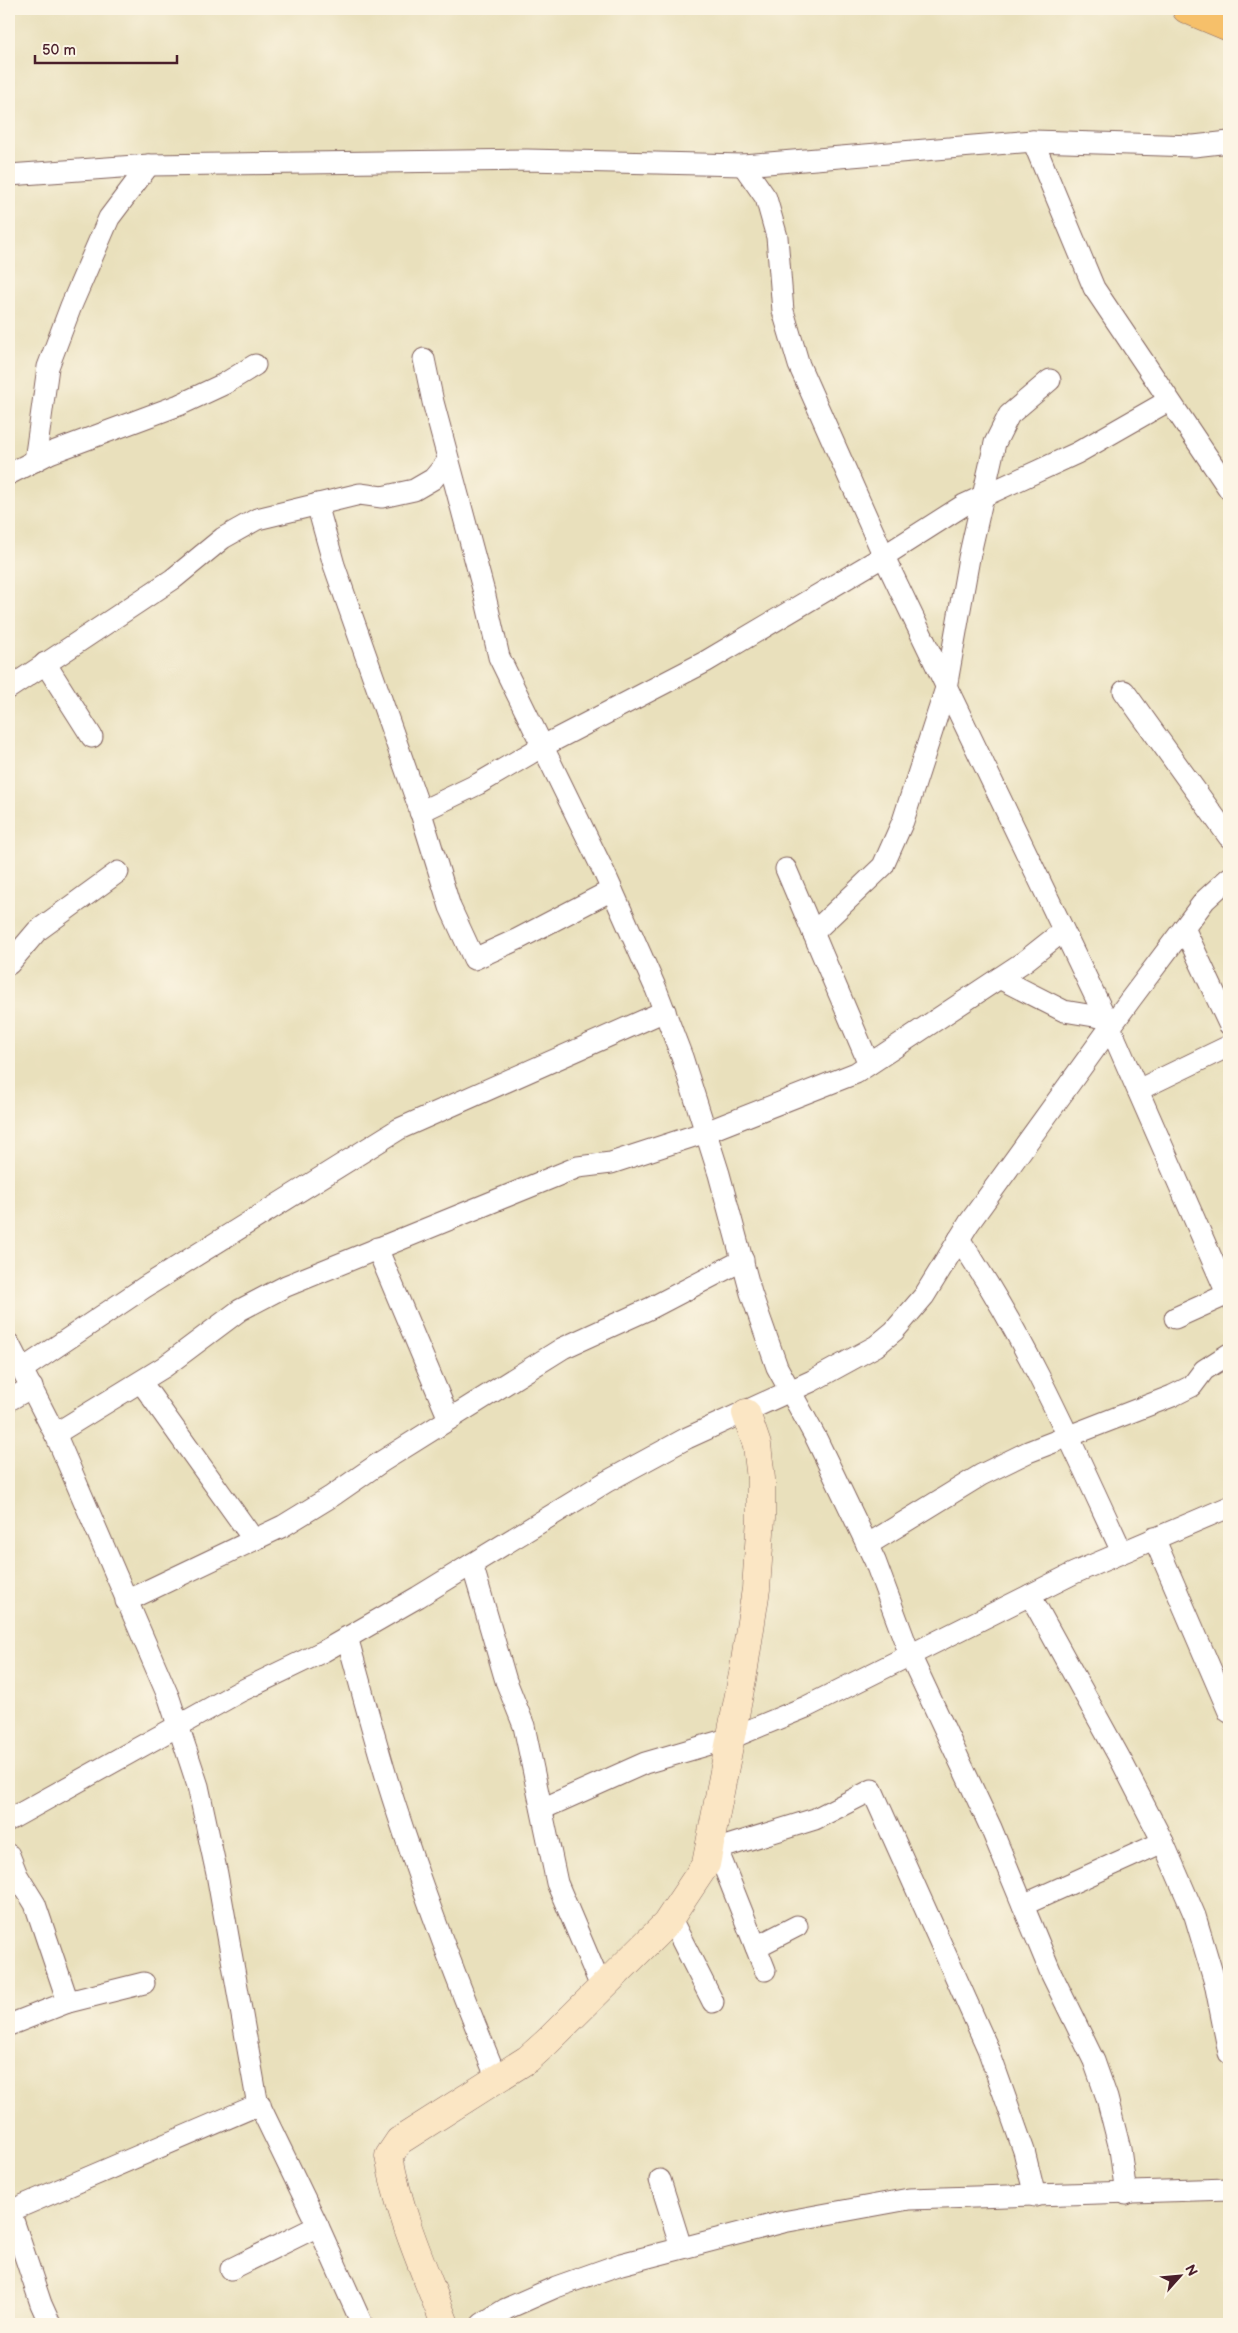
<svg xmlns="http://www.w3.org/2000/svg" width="1238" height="2333" viewBox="0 0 1238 2333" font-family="'Balsamiq Sans',sans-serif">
	<rect width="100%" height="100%" fill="#fcf5e5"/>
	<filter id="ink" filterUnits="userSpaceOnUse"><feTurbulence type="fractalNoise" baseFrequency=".02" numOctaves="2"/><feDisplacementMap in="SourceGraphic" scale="10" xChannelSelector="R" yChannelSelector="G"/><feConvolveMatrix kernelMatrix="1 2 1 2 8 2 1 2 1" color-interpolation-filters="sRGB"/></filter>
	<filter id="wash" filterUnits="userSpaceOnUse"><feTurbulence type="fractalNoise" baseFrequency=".0096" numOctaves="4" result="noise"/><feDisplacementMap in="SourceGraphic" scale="20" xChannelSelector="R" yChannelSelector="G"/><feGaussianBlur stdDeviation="1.12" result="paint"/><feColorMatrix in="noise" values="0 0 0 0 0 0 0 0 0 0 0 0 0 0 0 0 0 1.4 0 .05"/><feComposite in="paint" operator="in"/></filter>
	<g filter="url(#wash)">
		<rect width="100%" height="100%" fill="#e9e0bc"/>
	</g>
	<g filter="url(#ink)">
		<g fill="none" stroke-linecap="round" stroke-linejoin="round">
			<g stroke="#82635e" stroke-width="23">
				<g id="street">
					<path d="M1033 141 1094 288 1229 489"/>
					<path d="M743 165 766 198 777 237 783 311 799 365 887 563 1110 1027 1229 1298"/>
					<path d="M9 175 149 165 527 160 743 165 1033 141 1194 146 1229 142"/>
					<path d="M424 359 433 402 485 596 499 657 604 872 656 989 682 1057 719 1174 751 1293 777 1367 816 1438 875 1561 910 1655 991 1828 1051 1973 1094 2061 1107 2098 1120 2149 1126 2194"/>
					<path d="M35 461 48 367 71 306 109 218 149 165"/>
					<path d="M9 474 50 453 179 405 224 384 255 365"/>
					<path d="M317 504 334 565 420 810 450 907 474 959 518 939 612 890"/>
					<path d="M45 663 92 737"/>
					<path d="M9 688 173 579 223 538 257 519 360 494 382 497 414 490 433 479 448 461"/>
					<path d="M1124 691 1229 837"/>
					<path d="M420 812 478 784 543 746 705 662 884 556 964 505 1077 453 1168 401"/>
					<path d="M786 869 869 1064"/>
					<path d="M1184 928 1229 1024"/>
					<path d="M813 933 883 866 903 821 946 688 969 558 995 443 1009 415 1050 380"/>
					<path d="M9 964 37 931 118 872"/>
					<path d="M999 978 1064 1011 1106 1018"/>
					<path d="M1138 1090 1229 1046"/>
					<path d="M959 1239C1025 1336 1073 1446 1122 1552"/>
					<path d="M377 1248 449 1419"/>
					<path d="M1175 1318 1228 1294"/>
					<path d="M9 1344 57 1438 169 1698 198 1786 217 1874 257 2100 318 2226 362 2324"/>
					<path d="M23 1369 145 1287 399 1129 665 1011"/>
					<path d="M141 1382 254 1540"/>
					<path d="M9 1400 32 1387"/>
					<path d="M55 1434 164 1367 240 1310 286 1286 578 1167 611 1163 706 1132 856 1073 1025 961 1063 931"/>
					<path d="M1154 1538 1229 1712"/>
					<path d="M867 1545 981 1475 1028 1452 1172 1396 1192 1386 1204 1370 1229 1354"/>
					<path d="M472 1564 506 1681 524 1726 557 1883 602 1989"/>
					<path d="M1030 1595 1123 1764 1163 1842 1195 1916 1215 1983 1229 2053"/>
					<path d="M126 1601 283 1526 332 1496 381 1462 563 1348 651 1308 743 1260"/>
					<path d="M347 1637C363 1693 377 1750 395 1805 425 1898 460 1989 497 2079"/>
					<path d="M542 1809 645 1763 731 1738 806 1707 1074 1573 1229 1507"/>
					<path d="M9 1820 239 1692 324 1651 418 1597 606 1482 687 1438 812 1381 876 1346 894 1331 924 1296 969 1223 1130 1000 1205 900 1229 878"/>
					<path d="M717 1849 765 1970"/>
					<path d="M708 1852 815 1819 872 1790 988 2049 1024 2151 1035 2196"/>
					<path d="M9 1855 17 1875 35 1904 68 2002"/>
					<path d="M1023 1905 1163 1842"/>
					<path d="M670 1917 713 2002"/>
					<path d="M756 1947 797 1926"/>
					<path d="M9 2025 68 2002 144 1983"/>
					<path d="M660 2180 681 2247"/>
					<path d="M9 2208 41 2304 50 2324"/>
					<path d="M10 2211 260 2104"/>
					<path d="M231 2269 318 2226"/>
					<path d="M482 2324 506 2309 556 2287 621 2264 783 2222 909 2199 1229 2189"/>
				</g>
			</g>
			<g stroke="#82635e" stroke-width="29">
				<path id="secondary" d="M445 2324C424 2269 399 2215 389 2156L399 2141 528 2059 547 2042 666 1924 706 1864 743 1674 756 1589 761 1518V1479L757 1445 746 1413"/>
			</g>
			<g stroke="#82635e" stroke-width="29">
				<path id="highway" d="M1186 9 1229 27"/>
			</g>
			<use href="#street" stroke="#fff" stroke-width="21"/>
			<use href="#secondary" stroke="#fbe6c4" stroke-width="28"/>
			<use href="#highway" stroke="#f6c06b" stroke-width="28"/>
		</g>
	</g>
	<rect width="1238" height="2333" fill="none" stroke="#fcf5e5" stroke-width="30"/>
	<g transform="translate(1180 2276) rotate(63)" stroke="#fcf5e5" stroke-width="4" paint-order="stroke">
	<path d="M0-4L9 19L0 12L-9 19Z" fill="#4a1f2b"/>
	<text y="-8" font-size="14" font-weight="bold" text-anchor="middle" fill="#4a1f2b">N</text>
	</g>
	<path d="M35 55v8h142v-8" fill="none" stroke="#4a1f2b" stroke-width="2.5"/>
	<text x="42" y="55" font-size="15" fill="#4a1f2b" stroke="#fcf5e5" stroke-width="4" paint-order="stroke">50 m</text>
</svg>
